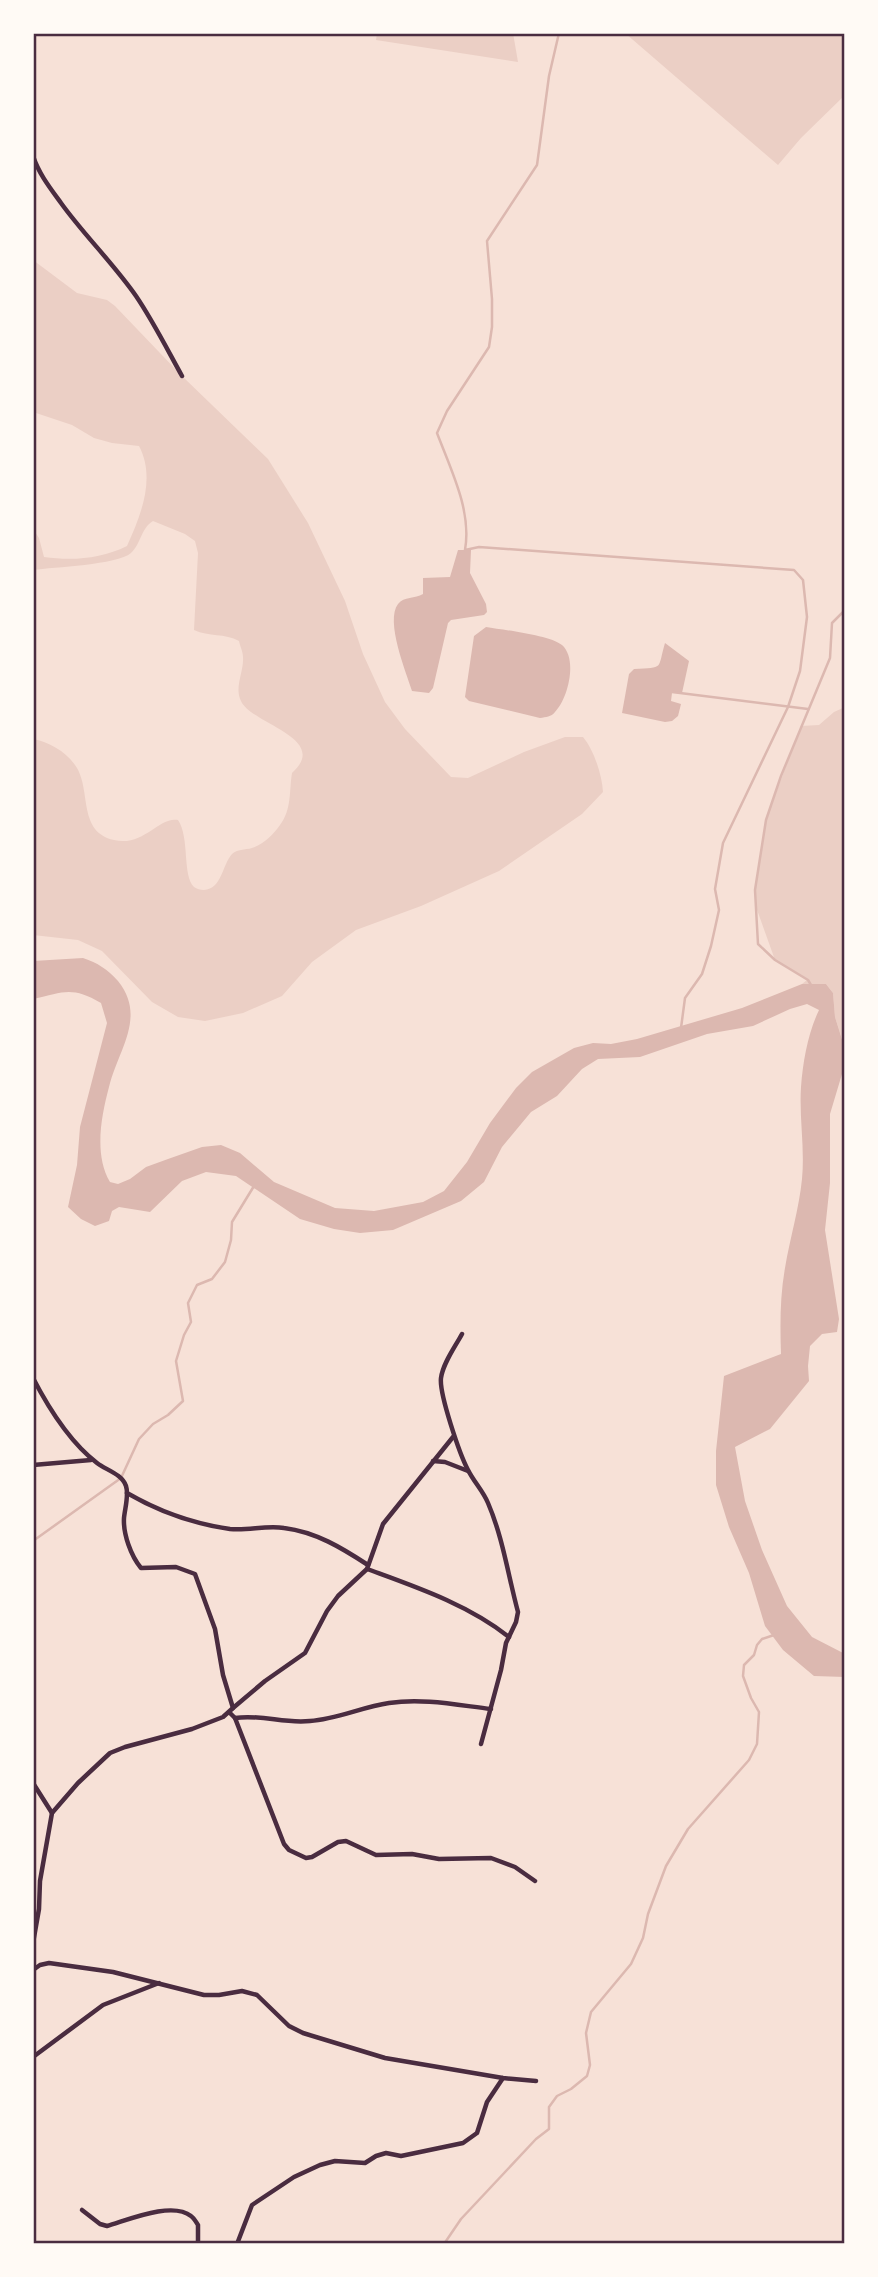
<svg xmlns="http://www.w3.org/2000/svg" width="878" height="2277" viewBox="0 0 878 2277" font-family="'Varela Round',sans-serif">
	<rect width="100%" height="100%" fill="#f7e1d7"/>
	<g fill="#ebcfc5">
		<path d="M377 33H513L518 62 376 40Z"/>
		<path d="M625 33H845V95L801 138 778 165Z"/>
		<path d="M33 260 77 293 107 300 115 306 182 376 268 459 308 523 345 601 363 654 385 702 405 729 451 777 468 778 524 752 565 737H583C594 750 602 775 603 792L582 814 499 871 421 906 356 930 312 962 282 996 243 1013 205 1021 178 1017 152 1002 102 951 78 940 33 935V739C50 742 68 753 77 768 91 792 78 832 114 840 144 847 159 816 178 820 190 838 182 875 194 887 197 889 200 890 204 890 222 889 222 865 232 854 237 849 245 850 252 848 264 844 273 835 280 825 292 809 289 791 292 773 331 738 251 724 241 701 234 687 244 672 243 657 243 652 240 646 239 641 225 633 209 637 194 630L198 553 195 541 185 534 153 521C141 528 141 544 131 553 117 565 54 567 33 570V529L39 538 44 557C72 561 101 559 127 546 141 515 156 478 139 446L112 443 94 438 72 425 33 412Z"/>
		<path d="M845 707V1048L835 1017 833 993 826 984H802L807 980 775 960 756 907 755 890 766 820 801 726 819 725 834 712Z"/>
	</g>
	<g fill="#dcb8b0">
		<path d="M458 550H471L470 573 486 604 487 612 484 615 451 620 448 623 433 688 429 693 412 691C406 672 385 621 398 604 404 596 415 599 423 594V578L450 577Z"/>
		<path d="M486 627C504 630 549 635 562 645 578 659 568 699 555 712 551 717 546 717 540 718L469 701 465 697 474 636Z"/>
		<path d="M665 643 689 661 682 693H672L671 701 681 704 678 716 672 721 665 722 622 713 629 674 634 669C665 667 657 670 665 643Z"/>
		<path d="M83 958C98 963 107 969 118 981 147 1017 118 1050 109 1087 101 1117 94 1155 110 1182L118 1184 130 1179 146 1167 168 1159 202 1147 221 1145 240 1153 274 1182 335 1208 374 1211 423 1202 444 1191 467 1162 490 1123 516 1088 532 1072 574 1048 593 1043 611 1044 637 1039 742 1008 802 984H826L833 993 835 1017 845 1049 842 1074 830 1114V1183L825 1230 839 1319 837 1332 822 1334 810 1346 808 1366 809 1381 770 1429 735 1447 745 1501 762 1550 787 1606 812 1637 845 1654V1677L814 1676 783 1650 765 1626 749 1573 729 1527 716 1485V1451L724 1376 781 1354C780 1325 780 1296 785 1268 790 1238 799 1209 802 1179 805 1148 799 1118 801 1087 803 1061 808 1033 819 1010L807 1004 790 1009 753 1026 707 1034 640 1057 598 1059 582 1069 557 1096 531 1112 502 1147 484 1182 461 1201 393 1230 360 1233 334 1229 300 1219 236 1176 206 1172 182 1181 150 1212 119 1207 112 1211 109 1221 95 1226 81 1219 68 1207 77 1165 80 1127 107 1023 101 1003C72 986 64 992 33 999V961Z"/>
	</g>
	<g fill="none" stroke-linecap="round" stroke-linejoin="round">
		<g stroke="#dcb8b0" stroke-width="2.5">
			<path d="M559 33 549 76 537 165 487 241 492 299V327L489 347 447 411 437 433C451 470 472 511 465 550L479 547 794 570 803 580 807 617 800 671 788 707 723 843 715 889 719 910 711 946 702 974 685 998 681 1028"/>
			<path d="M672 692 808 709"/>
			<path d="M811 985 808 980 775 960 758 944 755 890 766 820 781 776 830 658 832 623 845 610"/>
			<path d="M33 1541 121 1478 139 1439 153 1424 168 1415 183 1401 176 1361 184 1335 191 1322 188 1303 197 1285 212 1279 225 1262 231 1240 232 1222 254 1186"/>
			<path d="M444 2244 461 2219 536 2139 549 2129V2107L557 2096 571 2089 587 2076 590 2065 586 2033 591 2012 631 1964 643 1938 648 1914 666 1866 688 1829 749 1760 757 1744 759 1712 751 1698 743 1676 744 1665 754 1655 757 1645 762 1639 774 1635"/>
		</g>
		<g stroke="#4a2c40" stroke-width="4.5">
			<path d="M33 156C39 174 50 188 61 203 84 235 113 263 136 296 153 321 167 349 182 376"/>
			<path d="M462 1334C455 1347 443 1363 441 1378 439 1394 460 1455 468 1470 474 1482 483 1491 488 1503 503 1538 508 1575 518 1612L516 1622 506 1643 501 1670 481 1744"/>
			<path d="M33 1378C48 1407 71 1443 97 1463 106 1470 122 1474 126 1486 129 1495 125 1508 124 1518 123 1534 131 1556 141 1568L176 1567 195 1574 215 1629 223 1675 233 1708 223 1717 192 1729 125 1747 110 1753 78 1783 52 1813 40 1881 39 1909 33 1943"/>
			<path d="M433 1461 445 1462 468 1471"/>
			<path d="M33 1465 91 1460"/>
			<path d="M127 1493C158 1511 194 1524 230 1529 248 1531 266 1525 284 1528 316 1532 342 1548 368 1565"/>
			<path d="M367 1569C416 1587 467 1604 509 1637"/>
			<path d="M233 1708 265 1681 305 1653 327 1611 338 1596 367 1569 383 1524 453 1437"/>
			<path d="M230 1713 235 1718 284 1844 289 1850 306 1858 312 1857 338 1842 346 1841 376 1855 412 1854 439 1859 491 1858 515 1867 535 1881"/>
			<path d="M235 1718C263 1714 283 1724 310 1721 337 1719 362 1707 389 1703 423 1698 457 1705 491 1709"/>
			<path d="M33 1783 52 1813"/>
			<path d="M33 1970 40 1965 49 1963 113 1972 204 1995H219L242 1991 257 1995 289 2026 303 2033 385 2058 503 2078 536 2081"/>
			<path d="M33 2057 103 2005 159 1983"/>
			<path d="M82 2210 100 2224 107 2226C128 2220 172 2201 191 2216 194 2218 196 2222 198 2225V2244"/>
			<path d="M237 2244 252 2205 294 2177 320 2165 335 2161 365 2163 376 2156 386 2153 401 2156 463 2143 477 2133 487 2102 503 2078"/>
		</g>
	</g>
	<rect width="878" height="2277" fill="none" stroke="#fffaf5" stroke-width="70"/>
	<rect x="35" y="35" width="808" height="2207" fill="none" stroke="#4a2c40" stroke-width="2.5"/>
</svg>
